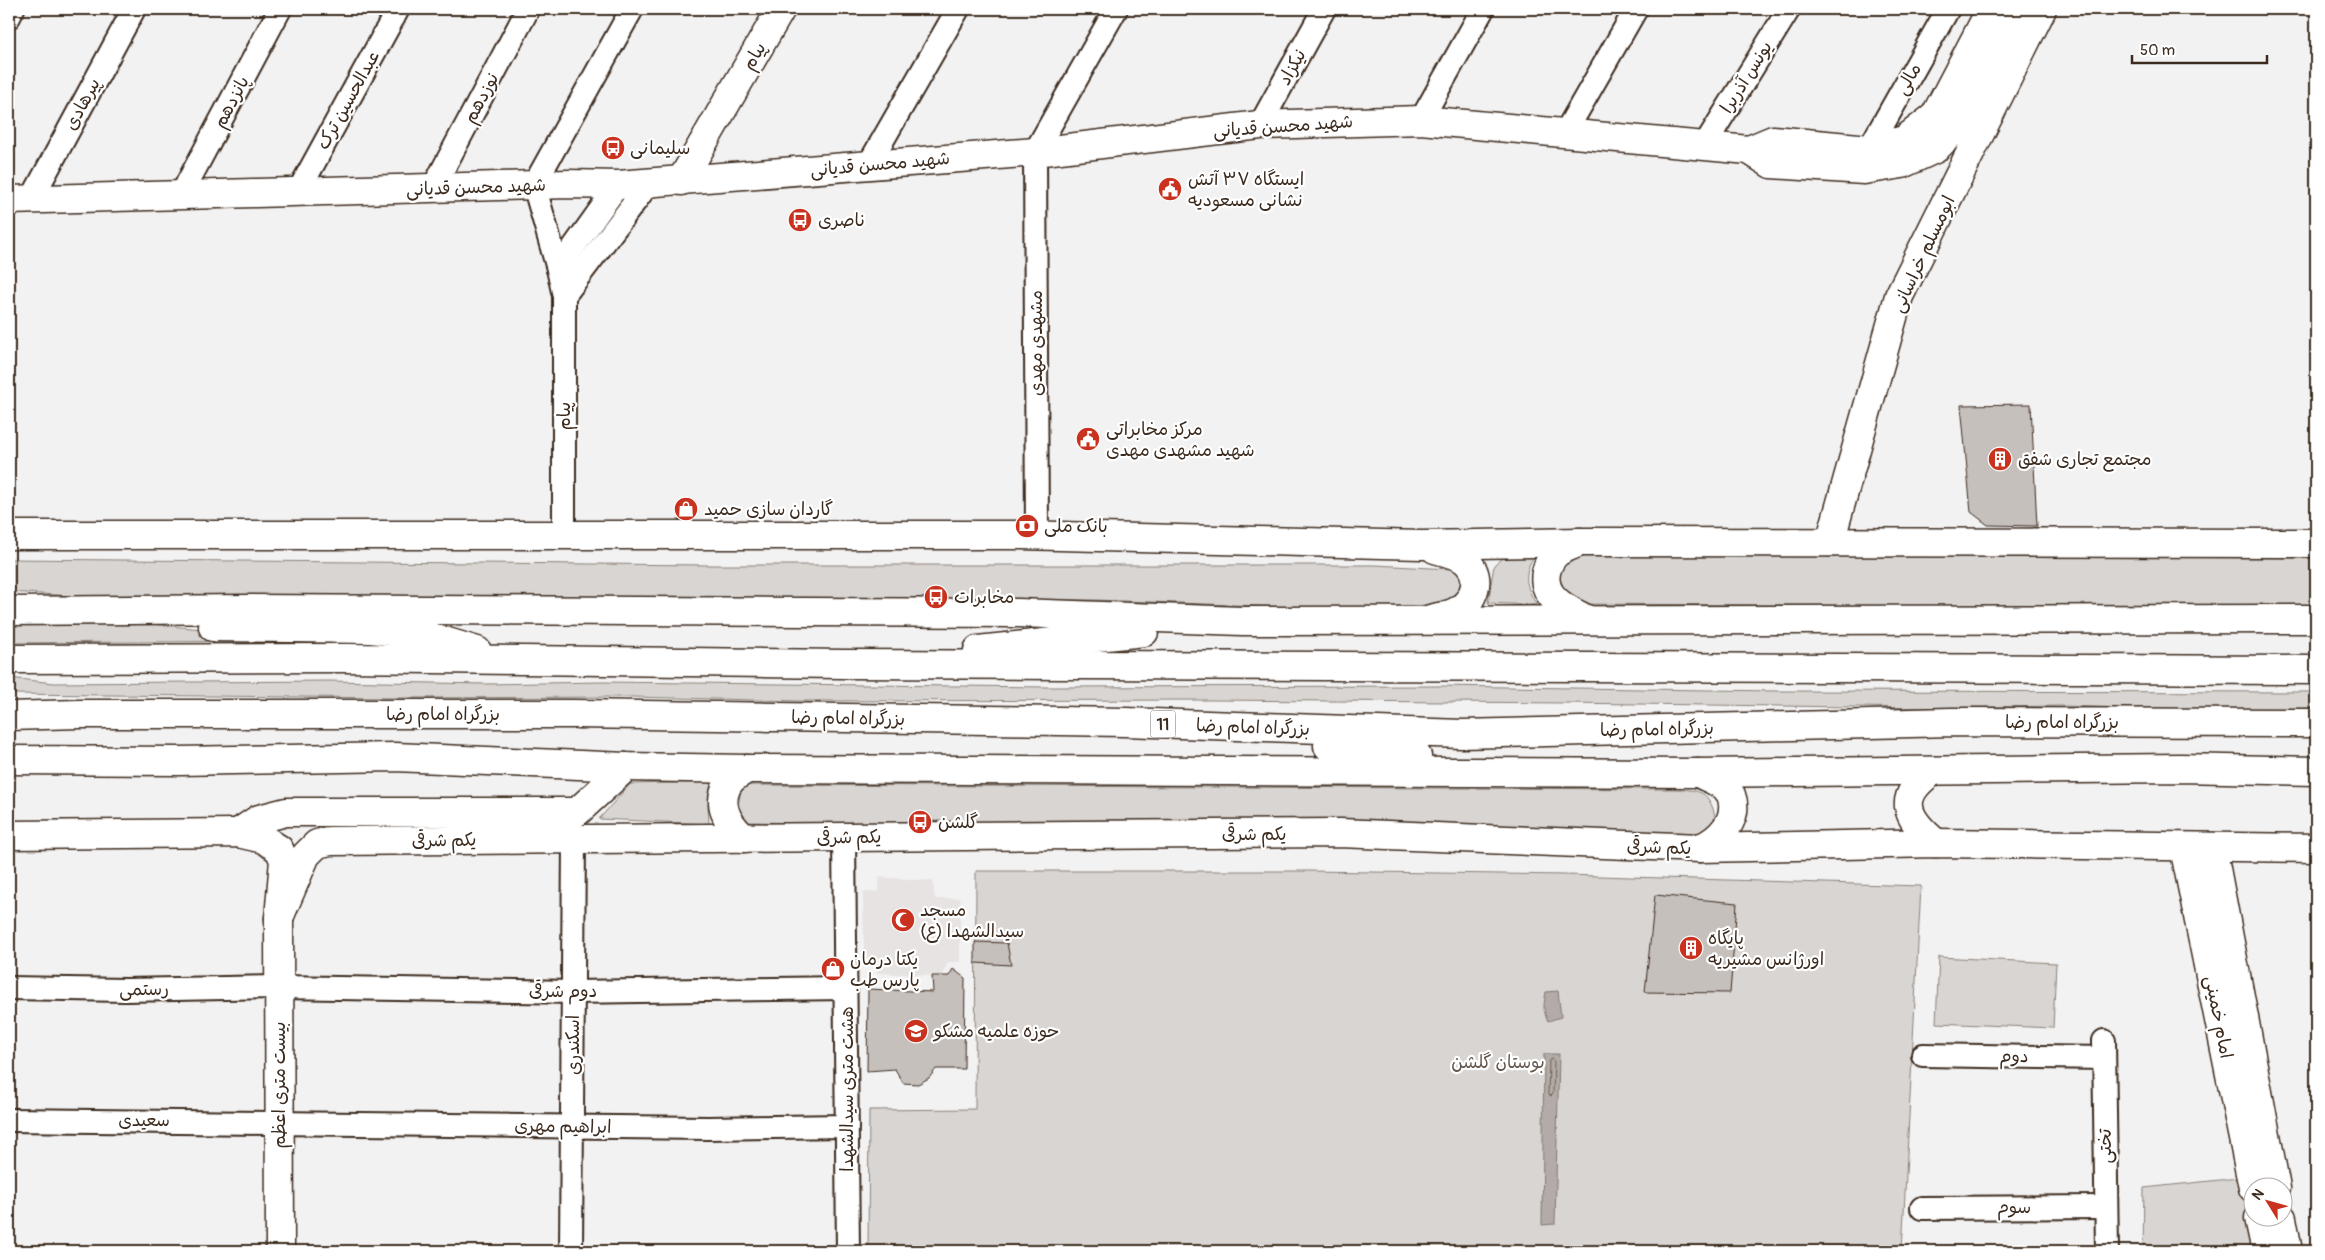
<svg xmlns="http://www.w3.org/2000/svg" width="2325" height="1260" viewBox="0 0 2325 1260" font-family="Pangolin,'Playpen Sans Arabic',sans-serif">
	<rect width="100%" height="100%" fill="#f3f2f2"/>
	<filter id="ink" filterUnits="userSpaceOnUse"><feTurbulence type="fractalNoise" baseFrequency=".02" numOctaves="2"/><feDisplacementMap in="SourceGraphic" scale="10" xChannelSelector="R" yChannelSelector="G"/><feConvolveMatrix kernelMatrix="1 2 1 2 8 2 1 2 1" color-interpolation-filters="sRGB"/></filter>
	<g filter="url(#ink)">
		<path fill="#e6e3e2" d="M879 877 933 881 935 899 960 898V962H948L942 976 877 973 875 960 864 958 863 893 879 891Z"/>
		<g fill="#d8d5d2" stroke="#8a8078">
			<path d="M1508 553 1536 554C1522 572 1525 587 1537 605L1488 603 1494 565Z"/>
			<path d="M1566 555 2316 558V608L1575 604 1556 584Z"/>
			<path d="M9 559 709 565H1375L1450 569 1464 575 1462 598 1449 608 1374 610 1095 600 234 597 105 598 9 592Z"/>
			<path d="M9 623 149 624 256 634 264 641 9 643Z"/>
			<path d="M9 678 54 683 329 681 485 684 601 682 1047 687 1439 686 1776 691 2316 692V708L2188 710 2062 706 1926 708 1563 703 1213 700 799 701 632 697 399 698 9 694Z"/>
			<path d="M713 782 708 805 709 824 599 819 630 784Z"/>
			<path d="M742 785 1673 789C1702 790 1710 791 1716 821L1702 835 744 822 738 806Z"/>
			<path d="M976 871H1309L1566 875 1921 886 1902 1251H868L869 1110 975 1109Z"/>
			<path d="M1939 957 2056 963 2053 1028 1936 1023Z"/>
			<path d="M2248 1177 2252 1218 2261 1251H2143L2144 1188Z"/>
		</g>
		<g fill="#b2aba7" stroke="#827770">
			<path d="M1558 991 1561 1017 1548 1021C1542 1011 1544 1003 1546 992Z"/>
			<path d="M1544 1054H1559L1555 1224 1542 1225Z"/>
		</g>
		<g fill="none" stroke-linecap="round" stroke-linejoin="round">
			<path stroke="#6b5e55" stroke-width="1" d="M1552 1059 1554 1062 1553 1094 1551 1096 1548 1094 1549 1062Z"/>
		</g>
		<g fill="#c6c0bd" stroke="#3b2a1e">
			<path d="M2031 404 2037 526 1988 525 1971 512 1961 405Z"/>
			<path d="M1655 895 1737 903 1730 993 1645 992Z"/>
			<path d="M975 942 1007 943 1011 965 975 963Z"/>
			<path d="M953 969 965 978 964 1069H936L929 1078 918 1084 903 1083 895 1069 867 1071 868 989 933 992 932 976H949Z"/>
		</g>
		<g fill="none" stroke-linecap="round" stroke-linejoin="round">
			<g stroke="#3b2a1e" stroke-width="26">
				<g id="minor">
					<path d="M9 17 13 9"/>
					<path d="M1421 120 1483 9"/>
					<path d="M1260 125 1324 9"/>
					<path d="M1565 133 1636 9"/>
					<path d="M1704 146 1789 9"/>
					<path d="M1869 149 1948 9"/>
					<path d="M869 164 958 9"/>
					<path d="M433 188 528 9"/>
					<path d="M298 192 398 9"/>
					<path d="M181 195 280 9"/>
					<path d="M31 200 134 9"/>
					<path d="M558 269 618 185"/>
					<path d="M564 296 649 183"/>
					<path d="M564 535V296L558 269 534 185 632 9"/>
					<path d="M1037 535 1035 152 1116 9"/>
					<path d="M844 837 848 1251"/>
					<path d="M9 988 126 990 279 987 573 992 846 988"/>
					<path d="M2104 1041 2107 1251"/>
					<path d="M1923 1055 2104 1058"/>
					<path d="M9 1120 708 1128 847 1126"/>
					<path d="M1922 1208 2106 1207"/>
					<path d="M571 1251 574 839"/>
				</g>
			</g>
			<g stroke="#3b2a1e" stroke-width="31">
				<g id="major">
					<path d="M1749 150 1773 140 1869 149 1904 140 1935 116 1991 9"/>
					<path d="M681 181 781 9"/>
					<path d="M9 200 568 184 618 185 1035 152 1260 125 1421 120 1749 150 1771 164 1864 170 1902 164 1935 149 1958 126 2020 9"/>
					<path d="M9 535H1020L1422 545 1580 542 2316 543"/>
					<path d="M1580 542C1573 545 1564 548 1558 552 1551 557 1548 564 1546 572 1541 598 1567 609 1586 619"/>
					<path d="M1830 542 1899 296 2042 9"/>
					<path d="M1427 620C1437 617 1448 616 1457 611 1474 601 1483 578 1467 562 1460 555 1445 552 1435 549"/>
					<path d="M1933 771C1896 797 1905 817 1936 843"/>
					<path d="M238 833 259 819 286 812H577L626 767"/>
					<path d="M9 835 238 833 264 839 271 844 279 849 284 860 279 918 280 1251"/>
					<path d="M744 838C727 823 714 802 731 780 735 776 742 772 747 769"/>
					<path d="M2184 847 2253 1188"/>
					<path d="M2212 847 2276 1188"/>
					<path d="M1700 848 1936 843 2316 848"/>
					<path d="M279 918 306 855 317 844 330 841 1340 833 1700 848C1720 840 1740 819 1731 795 1726 784 1708 778 1698 773"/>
					<path d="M2259 1218 2266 1251"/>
					<path d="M2282 1218 2288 1251"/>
				</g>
			</g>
			<g stroke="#3b2a1e" stroke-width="31">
				<g id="highway">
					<path d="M9 611 249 609 1018 613 1242 621 2316 619"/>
					<path d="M213 627 371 629 421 634 477 651"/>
					<path d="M978 650 1144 632"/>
					<path d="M9 659 347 658 845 664 2316 670"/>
					<path d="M9 716 79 714H573L1125 722 1462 734 1951 722 2316 723"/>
					<path d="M1328 746 1417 756"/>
					<path d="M9 760 179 761 395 757 626 767 747 769 1698 773 2180 768 2316 771"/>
				</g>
			</g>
			<use href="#minor" stroke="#fff" stroke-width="22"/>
			<use href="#major" stroke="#fff" stroke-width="28"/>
			<use href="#highway" stroke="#fff" stroke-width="28"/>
		</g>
	</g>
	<defs>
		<g id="bus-disc" transform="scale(1.25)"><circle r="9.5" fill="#c8321e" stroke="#fff"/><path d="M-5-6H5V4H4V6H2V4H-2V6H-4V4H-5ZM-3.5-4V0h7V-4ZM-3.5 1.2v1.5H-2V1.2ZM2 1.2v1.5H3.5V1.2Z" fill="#fff"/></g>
		<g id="civic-disc" transform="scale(1.25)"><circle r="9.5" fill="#c8321e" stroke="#fff"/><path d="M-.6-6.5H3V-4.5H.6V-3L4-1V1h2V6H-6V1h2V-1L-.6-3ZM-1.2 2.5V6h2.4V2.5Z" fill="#fff"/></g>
		<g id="building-disc" transform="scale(1.25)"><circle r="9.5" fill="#c8321e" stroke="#fff"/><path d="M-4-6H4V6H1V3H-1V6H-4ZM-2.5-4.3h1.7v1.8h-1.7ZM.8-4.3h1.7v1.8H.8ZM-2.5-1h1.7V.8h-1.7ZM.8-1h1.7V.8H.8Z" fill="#fff"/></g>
		<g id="shop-disc" transform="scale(1.25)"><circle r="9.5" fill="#c8321e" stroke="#fff"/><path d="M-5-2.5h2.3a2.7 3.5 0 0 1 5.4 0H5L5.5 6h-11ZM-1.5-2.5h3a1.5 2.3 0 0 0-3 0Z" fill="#fff"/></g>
		<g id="bank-disc" transform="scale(1.25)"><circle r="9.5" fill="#c8321e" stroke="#fff"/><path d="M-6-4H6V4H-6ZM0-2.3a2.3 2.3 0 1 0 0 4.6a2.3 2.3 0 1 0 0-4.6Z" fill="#fff"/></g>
		<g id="mosque-disc" transform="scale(1.25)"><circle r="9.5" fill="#c8321e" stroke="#fff"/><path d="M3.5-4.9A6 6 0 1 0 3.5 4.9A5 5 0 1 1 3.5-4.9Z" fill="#fff"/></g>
		<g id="university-disc" transform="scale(1.25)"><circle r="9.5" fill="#c8321e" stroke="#fff"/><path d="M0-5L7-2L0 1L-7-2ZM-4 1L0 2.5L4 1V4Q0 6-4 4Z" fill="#fff"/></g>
	</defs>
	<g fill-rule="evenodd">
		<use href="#bus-disc" x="613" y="148"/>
		<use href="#civic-disc" x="1170" y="189"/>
		<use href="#bus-disc" x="800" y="220"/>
		<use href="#civic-disc" x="1088" y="439"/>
		<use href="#building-disc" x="2000" y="459"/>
		<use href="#shop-disc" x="686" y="509"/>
		<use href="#bank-disc" x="1027" y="526"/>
		<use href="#bus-disc" x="936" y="597"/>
		<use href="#bus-disc" x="920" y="822"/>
		<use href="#mosque-disc" x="903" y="920"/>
		<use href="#building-disc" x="1691" y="948"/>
		<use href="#shop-disc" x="833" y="969"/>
		<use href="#university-disc" x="916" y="1031"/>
	</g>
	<g text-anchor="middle" stroke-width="4.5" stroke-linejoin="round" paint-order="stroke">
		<rect fill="#fff" stroke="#766a62" stroke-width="1" x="1150.5" y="710.5" width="25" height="27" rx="4"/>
		<g font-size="16" font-weight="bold" fill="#3b2a1e">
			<text x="1163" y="730">11</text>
		</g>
		<g font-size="18" fill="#3b2a1e" stroke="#fff">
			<text transform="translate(754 56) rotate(-60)" y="6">پیام</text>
			<text transform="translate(1292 67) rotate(-61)" y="6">نیکزاد</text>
			<text transform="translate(1746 77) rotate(-58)" y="6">یونس آذربرا</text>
			<text transform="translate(1908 79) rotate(-60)" y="6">مالی</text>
			<text transform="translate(481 98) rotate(-62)" y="6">نوزدهم</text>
			<text transform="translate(348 100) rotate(-61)" y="6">عبدالحسین ترک</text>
			<text transform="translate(231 102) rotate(-62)" y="6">پانزدهم</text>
			<text transform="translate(82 104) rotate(-62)" y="6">پیرهادی</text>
			<text transform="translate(1283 126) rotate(-4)" y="6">شهید محسن قدیانی</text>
			<text transform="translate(880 164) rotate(-5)" y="6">شهید محسن قدیانی</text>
			<text transform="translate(476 187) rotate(-2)" y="6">شهید محسن قدیانی</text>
			<text transform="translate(1923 254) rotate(-65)" y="6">ابومسلم خراسانی</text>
			<text transform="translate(1036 343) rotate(-90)" y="6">مشهدی مهدی</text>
			<text transform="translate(564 416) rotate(-90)" y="6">پیام</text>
			<text x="443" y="720">بزرگراه امام رضا</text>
			<text transform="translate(848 718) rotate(1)" y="6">بزرگراه امام رضا</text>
			<text x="2062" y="728">بزرگراه امام رضا</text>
			<text transform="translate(1253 727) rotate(2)" y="6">بزرگراه امام رضا</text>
			<text transform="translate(1657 729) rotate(-1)" y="6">بزرگراه امام رضا</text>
			<text x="1254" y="840">یکم شرقی</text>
			<text transform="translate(849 837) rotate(-1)" y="6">یکم شرقی</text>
			<text transform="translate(444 840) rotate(-1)" y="6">یکم شرقی</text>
			<text transform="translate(1659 847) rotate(2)" y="6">یکم شرقی</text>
			<text transform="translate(144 989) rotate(-1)" y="6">رستمی</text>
			<text x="563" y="997">دوم شرقی</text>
			<text transform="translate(2219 1017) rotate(79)" y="6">امام خمینی</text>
			<text transform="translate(573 1045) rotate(-90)" y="6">اسکندری</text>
			<text transform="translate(2014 1056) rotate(1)" y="6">دوم</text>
			<text transform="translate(279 1085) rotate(-90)" y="6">بیست متری اعظم</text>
			<text transform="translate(847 1089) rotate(-90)" y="6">هشت متری سیدالشهدا</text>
			<text x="144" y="1126">سعیدی</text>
			<text transform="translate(563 1126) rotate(1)" y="6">ابراهیم مهری</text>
			<text transform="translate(2105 1146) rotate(-91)" y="6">تختی</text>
			<text x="2014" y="1213">سوم</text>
		</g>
		<g font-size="18" fill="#3b2a1e" stroke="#fff" text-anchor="start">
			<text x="630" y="154">سلیمانی</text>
			<text x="1188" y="185">ایستگاه ۳۷ آتش<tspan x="1188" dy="21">نشانی مسعودیه</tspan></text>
			<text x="818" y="226">ناصری</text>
			<text x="1106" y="435">مرکز مخابراتی<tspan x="1106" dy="21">شهید مشهدی مهدی</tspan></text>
			<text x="2018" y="465">مجتمع تجاری شفق</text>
			<text x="704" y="515">گاردان سازی حمید</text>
			<text x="1044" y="532">بانک ملی</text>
			<text x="954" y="603">مخابرات</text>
			<text x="938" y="828">گلشن</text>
			<text x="920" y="916">مسجد<tspan x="920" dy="21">سیدالشهدا (ع)</tspan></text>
			<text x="1708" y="944">پایگاه<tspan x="1708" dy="21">اورژانس مشیریه</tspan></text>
			<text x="850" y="965">یکتا درمان<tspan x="850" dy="21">پارس طب</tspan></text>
			<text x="934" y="1037">حوزه علمیه مشکو</text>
		</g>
		<g font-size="18" fill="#62554b" stroke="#fff">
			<text x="1498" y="1068">بوستان گلشن</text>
		</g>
	</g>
	<rect width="2325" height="1260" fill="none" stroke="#fff" stroke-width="30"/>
	<rect x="15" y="15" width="2295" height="1230" fill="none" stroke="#3b2a1e" stroke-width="2" filter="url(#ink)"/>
	<g transform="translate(2268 1202) rotate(307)"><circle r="24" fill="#ffffff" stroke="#b1aaa5"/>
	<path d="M0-4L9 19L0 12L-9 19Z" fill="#c8321e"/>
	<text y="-8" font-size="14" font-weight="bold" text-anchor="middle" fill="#3b2a1e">N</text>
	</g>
	<path d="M2132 55v8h135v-8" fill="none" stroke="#3b2a1e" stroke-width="2.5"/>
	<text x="2140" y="55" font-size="15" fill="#3b2a1e" stroke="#ffffff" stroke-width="4" paint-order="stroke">50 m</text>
</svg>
